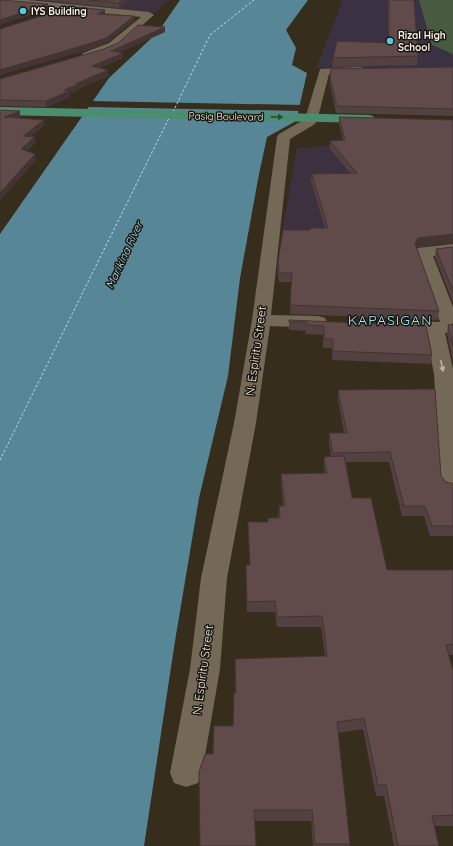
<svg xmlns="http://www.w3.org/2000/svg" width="453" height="846" viewBox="0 0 453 846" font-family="Quicksand,sans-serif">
	<rect width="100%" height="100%" fill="#362d1d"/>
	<g fill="#3d3140">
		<path d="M15 0H170L153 14Z"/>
		<path d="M441 138 453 236 281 238 297 148Z"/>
	</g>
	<path fill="#3a3243" d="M343 0H453V68H316Z"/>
	<path fill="#485a3f" d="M419 0H453V54L432 45Z"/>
	<path fill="#578796" d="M180 0H308L286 30 296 48 292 65 307 73 296 121 267 137 259 174 240 278 228 376 199 498 175 641 144 846H0V234L109 78 158 32Z"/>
	<path fill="#362d1d" d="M91 101 302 105 301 111 87 107Z"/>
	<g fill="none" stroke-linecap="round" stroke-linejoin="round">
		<g stroke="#a5e4f8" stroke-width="1" stroke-dasharray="2.5 2" stroke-linecap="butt">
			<path d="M173 112 210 35 254 0"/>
			<path d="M0 460 169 118"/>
		</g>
		<g fill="#736956" fill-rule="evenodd">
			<path d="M0 0H27L149 12 154 15 117 47 87 58 82 55 83 53 109 43 141 17 0 3Z"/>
			<path d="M360 67 364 68 366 70 364 72 329 74 317 121 315 124 290 139 271 315 318 316 325 318 327 322 325 326 318 328 270 326 256 423 227 578 220 669 202 773 198 783 186 787 174 783 170 773 190 669 201 578 234 423 252 320 277 137 279 134 305 119 320 69Z"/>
			<path d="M453 244V254L433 256 453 307V332L445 333 453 369V494L445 491 441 486 434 374 426 333 389 330 386 326 389 322 396 320 440 322 415 252 417 248Z"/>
		</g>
		<path fill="#4b8e6f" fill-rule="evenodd" d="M0 107 369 115 373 116 375 119 373 122 369 123 0 115Z"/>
	</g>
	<g fill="#534040">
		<path d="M42 0H132L119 8Z"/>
		<path d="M388 0H414L418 56 417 65 332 67 333 58 388 43Z"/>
		<path d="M165 27V32L120 52 123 58 100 68 109 76 79 88V90L69 94 70 97 46 107 0 106V79L104 49Z"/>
		<path d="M453 67V116L336 113 330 84 331 69Z"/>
		<path d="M339 117 453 120V243L417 247H416L439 311 438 320 290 314 292 282H279L277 269 278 261 309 230 325 228 311 181 312 174 350 173 330 149V141L343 140 339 124Z"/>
		<path d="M453 247V303L435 257 436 249Z"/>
		<path d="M289 320 426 326 432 355 431 364 332 360V348H323V335L305 334 306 331 289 330Z"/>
		<path d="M453 324V362L447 334 448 325Z"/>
		<path d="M338 390 441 476 446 482 453 484V536H430L424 516H402L389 462H346L352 498 387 570H453V655H449L453 671V826H434L439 846H394L384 796H376L363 729 338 733 350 846H313L311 821H254L213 754 233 726 236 692 235 659 325 656 321 627H277L275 612H247L246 565H250L248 532V522H268V518H278L279 506H283L281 484V474L325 473 324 467V457L331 456 329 443V433H344L338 399Z"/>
	</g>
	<g fill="#443434">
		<path d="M124 0H132L119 8V3Z"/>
		<path d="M48 4 49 9 0 25V20Z"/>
		<path d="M105 10V15L97 14Z"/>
		<path d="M134 16V21L108 42 95 48 0 75V70Z"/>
		<path d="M165 27V32L111 56V51Z"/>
		<path d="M123 53V58L93 71 92 66Z"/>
		<path d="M108 70 109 76 79 88V90L69 94 70 97 46 107V101L75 84Z"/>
		<path d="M20 111V117L5 123 4 117Z"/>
		<path d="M44 120V126L24 142 23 136Z"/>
		<path d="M35 137 36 143 22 156 21 149Z"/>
		<path d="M35 154 36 160 0 201V193Z"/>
		<path d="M453 234V243L417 247 414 251 415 243 418 238Z"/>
	</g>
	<g fill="#614b4a" stroke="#443434">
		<path d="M0 0H1L48 4 0 20Z"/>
		<path d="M89 0H124L119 3Z"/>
		<path d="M389 0H414L418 56 333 58 337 41 389 43Z"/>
		<path d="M65 6 105 10 97 14 134 16 108 37 95 42 0 70V29L63 9Z"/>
		<path d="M138 25 165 27 111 51 123 53 92 66 108 70 75 84H79L64 90 69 91 46 101 0 100V79L104 49 118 43Z"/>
		<path d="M453 67V109L337 106 330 78 331 69Z"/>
		<path d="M0 110 20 111 4 117 44 120 23 136 35 137 21 149 35 154 0 193Z"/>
		<path d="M339 117 453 120V234L418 238 415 243 439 311 290 305 292 273H279L278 261 283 230H310V228H328L312 174 357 173 330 141 345 140Z"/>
		<path d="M453 247V291L436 249Z"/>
		<path d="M289 320 426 326 432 355 333 351V339H324V326L306 325V322H289Z"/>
		<path d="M453 324V346L448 325Z"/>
		<path d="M435 389 441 476 446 482 453 484V526H432L425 506H404L390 452 333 453 329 433H347L338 390Z"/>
		<path d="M344 456 352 498H371L387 570H453V644L446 645 453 671V815L432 816 439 846H398L386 785H378L364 718 337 722 350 844H315L312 810H254L256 846H200L199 772 205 754H213L214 726H233L234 692 236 693 235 659 327 656 322 616 277 617 275 601 247 602 246 565H250L248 522H268V518H280L279 506H285L281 474 327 473 324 457Z"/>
	</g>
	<defs><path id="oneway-solid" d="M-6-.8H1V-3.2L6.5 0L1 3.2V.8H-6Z"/></defs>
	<use fill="#2e4635" href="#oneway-solid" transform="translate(277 117) rotate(1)"/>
	<use fill="#bcb4a5" href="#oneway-solid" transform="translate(442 366) rotate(78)"/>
	<g fill="#55cadf" stroke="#1a160f" stroke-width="1.5">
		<circle cx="23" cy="11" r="4"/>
		<circle cx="390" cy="41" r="4"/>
	</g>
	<g text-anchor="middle" stroke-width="3" stroke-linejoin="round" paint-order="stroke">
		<g font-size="10" font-weight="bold" fill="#f7f1e6" stroke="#1a160f" text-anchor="start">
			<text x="31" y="15">IYS Building</text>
			<text x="398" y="39">Rizal High<tspan x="398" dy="12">School</tspan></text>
		</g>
		<g font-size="10" fill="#f7f1e6" stroke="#1a160f">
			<text transform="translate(226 116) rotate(1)" y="4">Pasig Boulevard</text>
		</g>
		<g font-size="11" font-style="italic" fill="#a5e4f8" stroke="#1a160f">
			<text transform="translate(124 255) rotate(-65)" y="4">Marikina River</text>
		</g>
		<g font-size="12" fill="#f7f1e6" stroke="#1a160f">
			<text transform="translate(256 351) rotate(-82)" y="4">N. Espiritu Street</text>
			<text transform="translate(203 670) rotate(-82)" y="4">N. Espiritu Street</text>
		</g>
		<g font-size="14" letter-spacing="1" fill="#9ae9f9" stroke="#1a160f">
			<text x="390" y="325">KAPASIGAN</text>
		</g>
	</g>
</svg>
